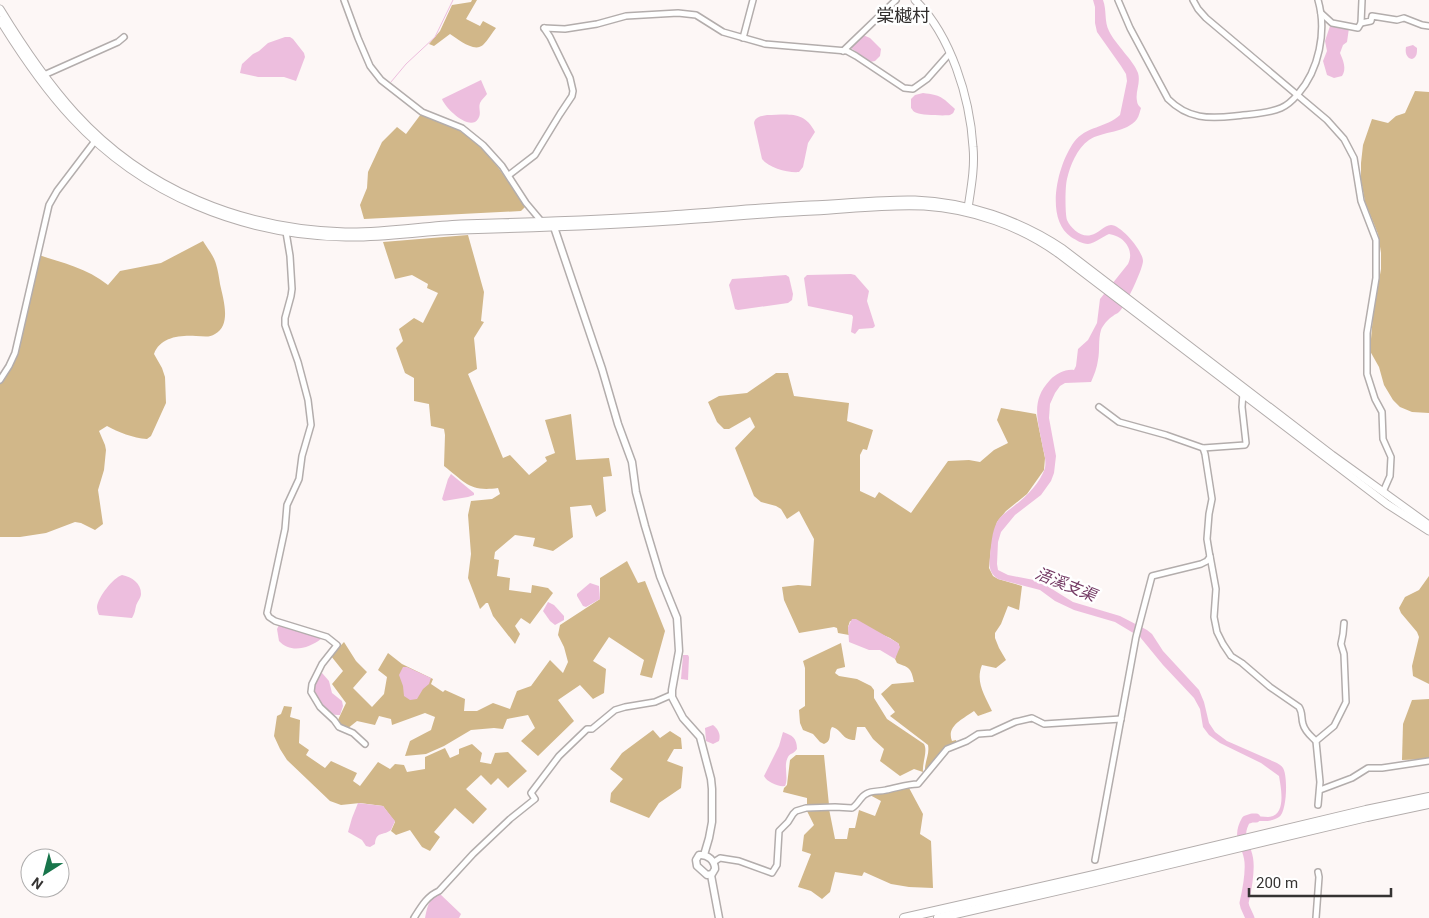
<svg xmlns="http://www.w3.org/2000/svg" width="1429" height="918" viewBox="0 0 1429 918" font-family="Roboto,'Noto Sans SC',sans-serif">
	<rect width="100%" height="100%" fill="#fdf7f6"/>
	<g fill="#d1b789">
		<path d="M472 0H477L466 19 480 26 483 21 496 28C492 33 488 40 483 45 474 53 458 39 450 34L434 46 429 44 440 31 452 5 471 2Z"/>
		<path d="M1415 91 1429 92V413L1412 412 1400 407 1393 400 1384 385 1379 367 1370 351 1373 315 1381 269V253L1378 234 1365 202 1361 180V163L1363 145 1372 119 1388 123 1396 116 1405 113Z"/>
		<path d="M421 114C435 120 451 124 463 133 490 151 508 181 525 207L521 211 364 219 360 205 367 188 368 172 382 142 397 127 406 134Z"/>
		<path d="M468 235 484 292 481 321 484 322 474 338 477 369 468 374 503 458 510 455 529 475 547 461 545 457 555 453 545 420 571 414 576 460 609 458 612 476 603 477 606 511 596 517 591 505 570 507 573 537 553 551 533 546 535 538 515 535 495 552 494 559 499 560 497 576 510 578 509 590 531 593 532 585 548 588 553 593 530 624 521 618 515 626 520 634 515 644 493 616 488 603H486L480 609 468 578 471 554 468 515 471 501 492 499 500 494 498 488C469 492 465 482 444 466L445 435 444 429 431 426 429 404 414 401V378L405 373 396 348 403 341 399 329 414 318 423 323 438 293 427 288 428 284 412 275 395 279 383 242Z"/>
		<path d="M203 241C207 248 214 256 216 264 218 271 219 277 220 284 223 298 232 325 215 334 209 338 203 336 196 336 180 335 160 337 154 354L162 368 165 377 166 403 151 436 147 439C133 438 118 432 107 426L99 431 105 445 106 450 104 470 98 490 103 524 95 530 81 523 75 522 46 533 20 537H0V383L8 371 39 255C63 263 87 268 108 285L120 271 161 263Z"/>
		<path d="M776 373H788L794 396 849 403 847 421 873 430 867 450 863 449 860 455V491L875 498 879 492 911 513 948 461 969 460 980 462 994 450 1008 443 997 420 1001 408 1036 414 1045 458 1044 470 1027 494 1006 511 997 522 991 548 989 568 993 576 998 579 1022 586 1019 610 1008 606 1001 624 995 633V638L999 648 1006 660 996 668 982 665C975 682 985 696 992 711L978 716 974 711C963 719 946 726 952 741L956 740 957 744 944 749 925 772C924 763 930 754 928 745L890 716 895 712 881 694 892 684 914 682C911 668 910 668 897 663L895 659 899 644 890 638 850 621 848 627 849 635 838 633 837 628 834 627 799 633 784 600 782 587 798 585 811 586 814 539 799 511 787 519 781 509 776 506 761 502 754 496 735 448 755 427 750 417 729 429H724L717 422 708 402 719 396 747 393Z"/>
		<path d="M627 561 638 583 645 581 665 631 652 678 640 675 644 660 609 637 593 661 606 669 604 693 593 699 580 685 558 700 574 721 538 756 521 741 535 728 528 715 507 719 503 729 494 728 471 730 444 746 426 754 405 756 410 741 431 730 435 717 425 713 392 725 391 719 379 716 375 725 357 721 347 729 337 722 346 703 332 684 343 671 331 656 344 642 356 661 367 672 353 688 372 707 384 694 387 677 378 670 388 653 402 664 433 679 431 684 443 692 445 690 465 699 464 711H477L493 703 510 709 517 691 531 686 550 660 563 673 568 662 564 647 558 635 560 625 600 599V578Z"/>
		<path d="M1429 576V684L1413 676 1412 666 1419 637 1417 632 1401 613 1399 608 1405 597 1419 590Z"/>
		<path d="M841 643 845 666V667L837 669 835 673 839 676 857 679 871 686 874 690V698L887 719 924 744C928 751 922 763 923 772L914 769 900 776 880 761 884 749 873 739 865 727H857L855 740C841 740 842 729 832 727 828 732 833 741 824 744L820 742 813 734 803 730 800 723 799 710 805 706V668L803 661Z"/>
		<path d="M1429 699V759L1402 760 1403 724 1412 700Z"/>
		<path d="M284 706 292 707 290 717 300 720 299 743 309 750 306 755 325 768 331 761 357 773 353 781 360 786 378 762 390 769 395 764 404 765 407 772 425 769V757L445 748 450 758 459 754V749L472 744 482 753 480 762 491 764 495 753 508 752 527 771 508 788 498 778 491 785 481 775 466 789 487 809 473 824 455 808 434 832 440 837 430 851 422 847 410 830 396 835 391 831 395 822 383 806 360 803 341 805 330 801 287 760 280 749 274 736 277 716 281 714Z"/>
		<path d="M653 730 660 738 670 731 681 738 682 749H674L667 761 683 767 681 788 659 803 649 818 610 802 611 793 623 779 610 769 622 753Z"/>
		<path d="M796 755H824L829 805V809L835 839H847L849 828H855L859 810 875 816 881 801 868 794 908 786 923 814 920 834 931 841 933 888 909 887 891 884 864 872 862 876 835 872 830 892 822 899 811 891 798 887 811 854 802 851 804 835 814 825 807 811V798L783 792 784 788 787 785 790 760Z"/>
	</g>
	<g fill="#edbede">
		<path d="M1093 0H1103C1107 11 1104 21 1109 31 1115 44 1134 61 1138 73 1141 83 1135 92 1137 101 1137 104 1139 106 1141 108 1140 111 1139 116 1137 119 1127 133 1102 131 1089 140 1077 148 1070 166 1067 179 1065 187 1065 213 1067 220 1071 229 1082 238 1091 235 1098 234 1104 225 1111 225 1121 225 1143 251 1143 261 1143 269 1125 307 1119 312 1117 314 1115 314 1113 316 1108 319 1103 325 1101 330 1098 340 1100 351 1098 360 1097 368 1094 375 1091 382L1065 383 1060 386 1055 393 1050 404 1049 418 1056 456 1054 473 1051 481 1041 495 1015 515 1001 532 998 542 997 564 998 570 1008 575 1039 581 1073 602 1120 616 1147 630 1152 634 1163 651 1199 690 1204 702 1209 723 1215 732 1227 741 1277 763C1280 765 1281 765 1283 768 1288 776 1287 812 1279 817 1269 824 1258 819 1248 822L1244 819C1252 814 1259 817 1268 817 1287 816 1281 788 1279 776L1261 763 1220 743 1209 735 1203 727 1200 709 1194 698 1163 665 1140 637 1115 622 1074 610 1055 601 1040 590 998 579C989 573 989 566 990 556 991 546 992 531 997 522 1001 515 1008 511 1014 506 1026 497 1040 483 1045 468 1046 462 1045 455 1043 449 1039 423 1029 402 1050 380 1056 374 1065 369 1074 370L1076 366 1078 349 1088 340 1097 323 1100 299 1128 264C1135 250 1124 236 1109 234 1102 237 1095 243 1088 244 1082 244 1076 240 1071 237 1044 218 1058 164 1074 142 1086 126 1106 128 1120 115L1127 81 1126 74 1121 66 1097 32 1095 23V7Z"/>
		<path d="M1332 24 1349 28 1347 42 1343 45 1340 53C1343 60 1347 69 1342 76L1334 78 1327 75 1323 61 1327 51 1325 41 1330 26Z"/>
		<path d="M863 35 870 38 881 49 880 56 875 61 870 62 851 48 858 38Z"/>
		<path d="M285 37H290L293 39 304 53 305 57 296 81 284 77H258L240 73 242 64 253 54 259 51 268 43Z"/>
		<path d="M1413 45 1417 48C1417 53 1417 57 1412 59 1406 58 1405 52 1406 47Z"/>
		<path d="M481 80 487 94C485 97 481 100 480 103 478 108 482 114 478 119 470 132 445 108 442 99Z"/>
		<path d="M923 93C941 95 942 97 955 109 953 113 954 113 950 115 945 116 921 115 917 113 913 112 913 110 911 108V99L915 95Z"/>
		<path d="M767 115C787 115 804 110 815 132L808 143 803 167 799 172C788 173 769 168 762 159L754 123C755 117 761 116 767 115Z"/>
		<path d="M851 274 855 275 869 291 867 301 875 326 873 328 859 329 855 334 851 332 853 317 852 315 808 306 804 278 807 275Z"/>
		<path d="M786 275 789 277 793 294 792 300 788 303 738 310 735 309 729 285 732 279Z"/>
		<path d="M451 474 474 493V495L468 497 444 501 442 499 448 479Z"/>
		<path d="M122 575C132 577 141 583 141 594 141 598 137 602 136 606 135 610 135 613 132 618L99 615C98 612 97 610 97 607 98 597 113 578 122 575Z"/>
		<path d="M590 583 599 586 600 599 586 607 583 606 577 596V594Z"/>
		<path d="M548 602 554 605 564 616V620L555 625 550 621 543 611Z"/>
		<path d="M852 619H856L898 643 900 647 895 659 880 650H869L849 642 848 627Z"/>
		<path d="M279 625 322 637 321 639C309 648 291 654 279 641L277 629Z"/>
		<path d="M683 655H688L689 657 688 680 681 679Z"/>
		<path d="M403 667H407L431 678 429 684 423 689 417 699 410 700 404 696 403 686 399 675Z"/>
		<path d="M322 673 329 681 332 693 342 701 343 706 340 715C329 716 324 709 318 701 317 699 314 697 313 694 311 687 317 677 322 673Z"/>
		<path d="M713 725C718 729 721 734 719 741L713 744 706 741 705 728Z"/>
		<path d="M783 732C792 735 797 738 797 749 794 754 790 753 788 757 783 766 789 777 785 786 778 787 767 782 764 776L779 746Z"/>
		<path d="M358 803 383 806 395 821 391 830C383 836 376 831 375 844L370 847 366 846 362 840 348 832 352 818Z"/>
		<path d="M439 893 461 914 459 918H425C428 905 428 901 439 893Z"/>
	</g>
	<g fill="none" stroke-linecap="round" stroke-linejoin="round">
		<path stroke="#edbede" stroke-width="1" d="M391 82 406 64 435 37 453 0"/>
		<path stroke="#edbede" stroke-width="9" d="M1250 918 1245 907 1244 903C1247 890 1250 875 1249 862 1248 845 1235 839 1246 820L1252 818H1256"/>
		<g stroke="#b3adac" stroke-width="8">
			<g id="minor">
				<path d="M344 0 358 38 370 66 381 80 422 112 462 128 483 145 502 166 526 203 542 222"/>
				<path d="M1118 0 1130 28 1168 99C1188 119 1209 119 1235 116 1250 114 1267 114 1281 108 1288 105 1293 100 1298 94 1319 70 1327 31 1318 0"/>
				<path d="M1193 0 1198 9 1206 18 1327 120 1344 139 1354 158 1361 201 1376 240V278L1367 333V374L1375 399 1382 412 1383 439 1391 457 1390 476 1383 492"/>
				<path d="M1321 13 1332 23 1358 28 1361 23 1362 0"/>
				<path d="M1361 23 1371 21 1372 16 1397 20 1404 18 1422 25 1429 26"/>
				<path d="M544 28 565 29 597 24 626 16 678 13 696 15 723 32 765 44 847 51 856 56 904 88 913 89 927 79 950 53"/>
				<path d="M743 38 753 0"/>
				<path d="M843 51 896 0"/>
				<path d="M44 75 118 42 124 37"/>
				<path d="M509 175 535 155 560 114 572 96 573 91 570 78 550 37 544 28"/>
				<path d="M286 232 290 256 292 289 291 296 285 318V325L298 362 308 400 311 425 302 456 299 479 287 505 285 529 267 613 269 617 275 621 327 637 337 645 322 664 312 684 311 692 320 707 334 720 339 727 353 733 365 744"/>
				<path d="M0 380 9 366 15 353 49 205 57 191 95 141"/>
				<path d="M1099 407 1119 422 1166 435 1203 448 1245 445 1246 443 1242 407 1243 393"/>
				<path d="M1210 556 1216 589 1214 617 1217 632 1223 644 1231 656 1242 663 1270 687 1299 707C1303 713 1301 718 1303 724 1305 732 1311 736 1316 741"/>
				<path d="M1320 790 1352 778 1368 768H1382L1429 761"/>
				<path d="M1318 805 1320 782 1316 741 1334 726 1346 702 1344 654 1341 644 1343 634 1344 623"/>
				<path d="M1095 860 1136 637 1152 576 1201 564 1207 561 1210 557 1207 539 1209 514 1212 499 1205 454 1203 448"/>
				<path d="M714 862 720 858 739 861 772 873 777 865 779 831 788 822 793 814 796 811 806 808 835 807 852 808C858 805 860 797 866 794 873 790 879 792 886 790 897 788 907 784 918 784L947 749 967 741 978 734 991 733 1015 722 1032 718 1044 724 1121 719"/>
				<path d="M414 918C421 907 427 896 439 891L473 854 510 819 535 799 531 793 559 756 587 729H592L615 710 625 707 655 702 671 695"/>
				<path d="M1316 918 1319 877 1318 872"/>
			</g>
		</g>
		<g stroke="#b3adac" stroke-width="9">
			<g id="tertiary">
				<path d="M554 227 602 369 618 424 632 462 636 492 645 526 660 576 677 618 679 651 672 690V697L683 718 700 737 711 779 712 789V822L709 838 704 855"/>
				<path d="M699 855C708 854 715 861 715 869L712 874 707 875 697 866 696 860Z"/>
				<path d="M711 875 719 918"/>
			</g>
		</g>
		<g stroke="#b3adac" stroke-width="9">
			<g id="secondary">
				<path d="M915 0C951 35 970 98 973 147 975 167 971 188 968 208"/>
				<path d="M0 9C22 45 46 81 75 113 145 190 242 229 345 232 384 233 422 226 461 224 531 222 601 220 671 215 717 212 764 207 810 205 845 204 880 199 915 200 967 202 1020 220 1063 249L1332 455 1429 525"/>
				<path d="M0 20C21 54 44 88 72 118 143 195 241 235 346 237 384 238 423 231 461 230 531 228 600 226 670 221 718 218 766 213 814 211 850 209 888 204 924 206 972 209 1020 226 1059 254L1387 504 1429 531"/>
			</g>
		</g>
		<g stroke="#b3adac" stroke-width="10">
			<g id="primary">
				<path d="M904 918 1094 875 1366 810 1429 797"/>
				<path d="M938 918 1095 882 1367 817 1429 804"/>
			</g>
		</g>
		<use href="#minor" stroke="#fff" stroke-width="5"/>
		<use href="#tertiary" stroke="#fff" stroke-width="6"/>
		<use href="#secondary" stroke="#fff" stroke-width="7"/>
		<use href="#primary" stroke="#fff" stroke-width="8"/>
	</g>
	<g text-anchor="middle" stroke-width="5" stroke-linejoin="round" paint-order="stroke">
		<g font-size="16" font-style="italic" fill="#733963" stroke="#fff">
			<text transform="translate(1066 584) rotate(22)" y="6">浯溪支渠</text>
		</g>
		<g font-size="18" fill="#322e2d" stroke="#fff">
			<text x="903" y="22">棠樾村</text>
		</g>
	</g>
	<g transform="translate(45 873) rotate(216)"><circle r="24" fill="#ffffff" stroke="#aeadad"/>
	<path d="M0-4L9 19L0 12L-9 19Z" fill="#18754b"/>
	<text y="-8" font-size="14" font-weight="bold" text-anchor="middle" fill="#353332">N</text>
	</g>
	<path d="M1249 888v8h142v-8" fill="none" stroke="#353332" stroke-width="2.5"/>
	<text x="1256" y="888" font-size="15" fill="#353332" stroke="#ffffff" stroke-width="4" paint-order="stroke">200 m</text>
</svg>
